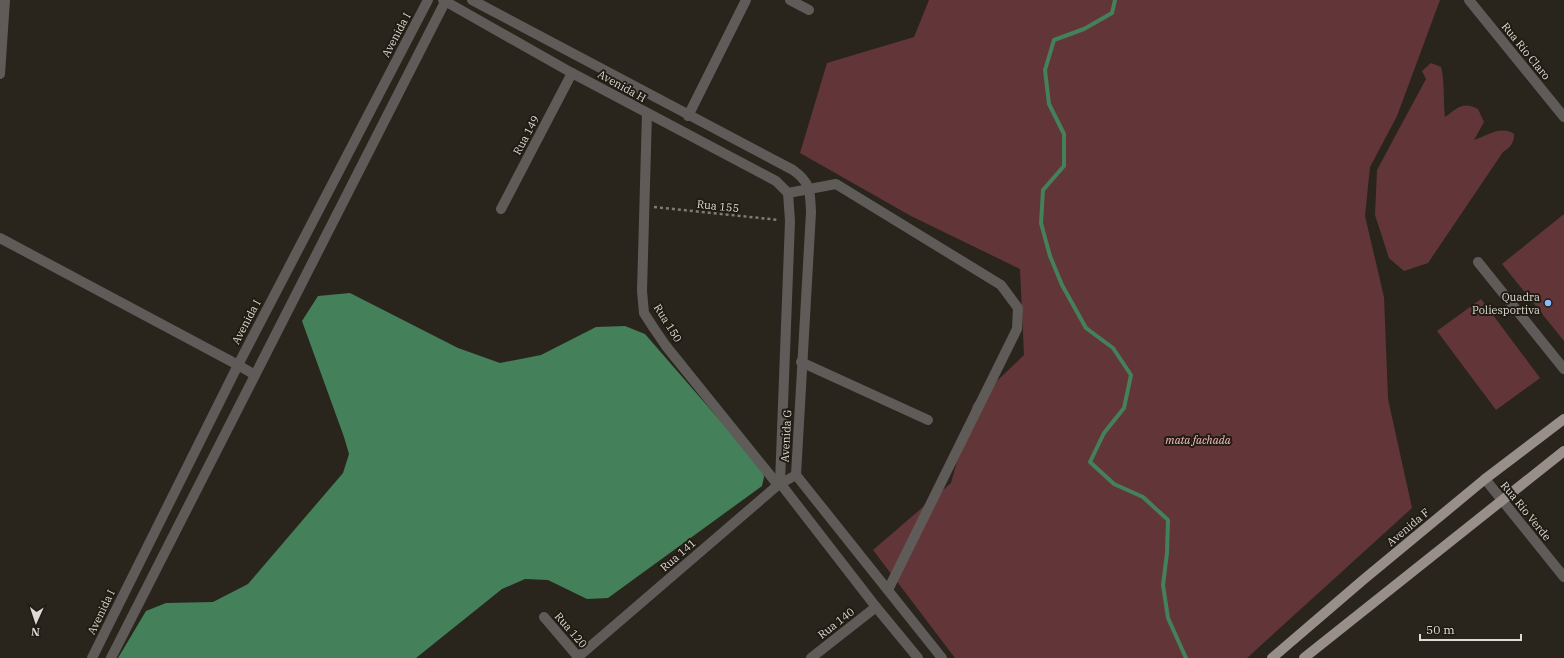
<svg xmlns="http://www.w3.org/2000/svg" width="1564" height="658" viewBox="0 0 1564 658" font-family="'IBM Plex Serif',serif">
	<rect width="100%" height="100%" fill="#29251c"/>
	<g fill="#623638">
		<path d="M929 0H1440L1397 116 1370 167 1365 216 1384 297 1388 399 1412 508 1247 658H955L873 550 951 483 973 404 1024 355 1020 269 911 216 800 153 827 63 914 37Z"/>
		<path d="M1431 63 1441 67C1445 83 1443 100 1445 117 1458 108 1462 101 1478 109L1484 122 1474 140C1487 136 1500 125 1514 134 1514 143 1511 147 1503 152L1428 263 1404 271 1389 258 1375 215 1377 170 1426 79 1422 71Z"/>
		<path d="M1564 214V341L1502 264Z"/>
		<path d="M1481 299 1540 378 1496 410 1437 331Z"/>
	</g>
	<path fill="#44805a" d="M350 293 458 348 500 363 541 355 596 327 625 326 645 334 763 470 764 477 762 486 608 598 587 599 548 580 525 579 502 589 416 658H118L146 611 166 603 213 602 248 584 343 473 349 454 344 437 302 321 318 296Z"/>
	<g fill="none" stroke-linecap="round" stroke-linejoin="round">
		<path stroke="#44805a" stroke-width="4" d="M1115 0 1112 13 1084 29 1054 40 1045 70 1049 104 1064 134V166L1043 190 1041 223 1050 256 1062 285 1086 328 1113 348 1131 375 1124 408 1104 433 1090 462 1114 484 1143 497 1168 520 1167 553 1163 585 1168 618 1186 658"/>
		<path stroke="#7f7c74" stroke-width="2.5" stroke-dasharray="3 3" stroke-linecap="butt" d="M654 207 779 220"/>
		<g stroke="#5f5b58" stroke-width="10">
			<path d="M443 0 572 73 776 181 788 193"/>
			<path d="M472 0 793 170C811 183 810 191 811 212L796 475 942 658"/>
			<path d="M790 0 809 10"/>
			<path d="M1469 0 1564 117"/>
			<path d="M0 74 5 0"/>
			<path d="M647 113 642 291 644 313 653 327 666 346 778 485"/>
			<path d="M688 116 746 0"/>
			<path d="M788 193 836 184 1001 285 1018 308 1017 329 888 590"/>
			<path d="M788 193 790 221 780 483 876 607 918 658"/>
			<path d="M501 209 572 73"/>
			<path d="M0 238 238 365 255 375"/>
			<path d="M1478 262 1564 369"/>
			<path d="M801 362 928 420"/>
			<path d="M1485 479 1564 577"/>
			<path d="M544 617 579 658"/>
			<path d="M578 657 778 485 796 475"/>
			<path d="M92 658 238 365 428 0"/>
			<path d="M111 658 446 0"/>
			<path d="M811 658 876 607"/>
		</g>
		<g stroke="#998f8a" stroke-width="10">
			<path d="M1272 658 1363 580 1485 479 1564 419"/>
			<path d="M1304 658 1564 451"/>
		</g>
	</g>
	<circle fill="#8cb9fc" stroke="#201c13" stroke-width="1.5" cx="1548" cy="303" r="4"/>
	<g text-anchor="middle" stroke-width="4" stroke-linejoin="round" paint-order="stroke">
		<g font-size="11" fill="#dddbd5" stroke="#201c13">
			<text transform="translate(396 35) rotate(-62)" y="4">Avenida I</text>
			<text transform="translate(1526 51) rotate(51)" y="4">Rua Rio Claro</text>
			<text transform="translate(622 86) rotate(29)" y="4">Avenida H</text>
			<text transform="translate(526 135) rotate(-62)" y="4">Rua 149</text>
			<text transform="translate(718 206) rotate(6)" y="4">Rua 155</text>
			<text transform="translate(246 322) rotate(-62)" y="4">Avenida I</text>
			<text transform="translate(668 323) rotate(58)" y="4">Rua 150</text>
			<text transform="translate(786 436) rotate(-87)" y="4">Avenida G</text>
			<text transform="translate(1526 511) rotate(51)" y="4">Rua Rio Verde</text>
			<text transform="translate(1408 527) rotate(-40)" y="4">Avenida F</text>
			<text transform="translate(678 555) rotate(-41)" y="4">Rua 141</text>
			<text transform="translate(101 612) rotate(-64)" y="4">Avenida I</text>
			<text transform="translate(836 623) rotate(-38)" y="4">Rua 140</text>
			<text transform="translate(571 630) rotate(49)" y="4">Rua 120</text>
		</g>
		<g font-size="11" fill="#dddbd5" stroke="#201c13" text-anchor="end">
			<text x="1540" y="301">Quadra<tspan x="1540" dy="13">Poliesportiva</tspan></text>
		</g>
		<g font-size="11" font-style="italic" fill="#fcbfc1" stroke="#201c13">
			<text x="1198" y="444">mata fachada</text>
		</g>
	</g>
	<g transform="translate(36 622) rotate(183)" stroke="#201c13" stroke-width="3" paint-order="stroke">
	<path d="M0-3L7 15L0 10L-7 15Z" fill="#dddbd5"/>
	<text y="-6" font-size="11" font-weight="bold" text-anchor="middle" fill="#dddbd5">N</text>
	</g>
	<path d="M1420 634v6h101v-6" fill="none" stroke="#dddbd5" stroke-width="2"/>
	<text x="1426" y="634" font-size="12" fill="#dddbd5" stroke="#201c13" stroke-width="3" paint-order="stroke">50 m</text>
</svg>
